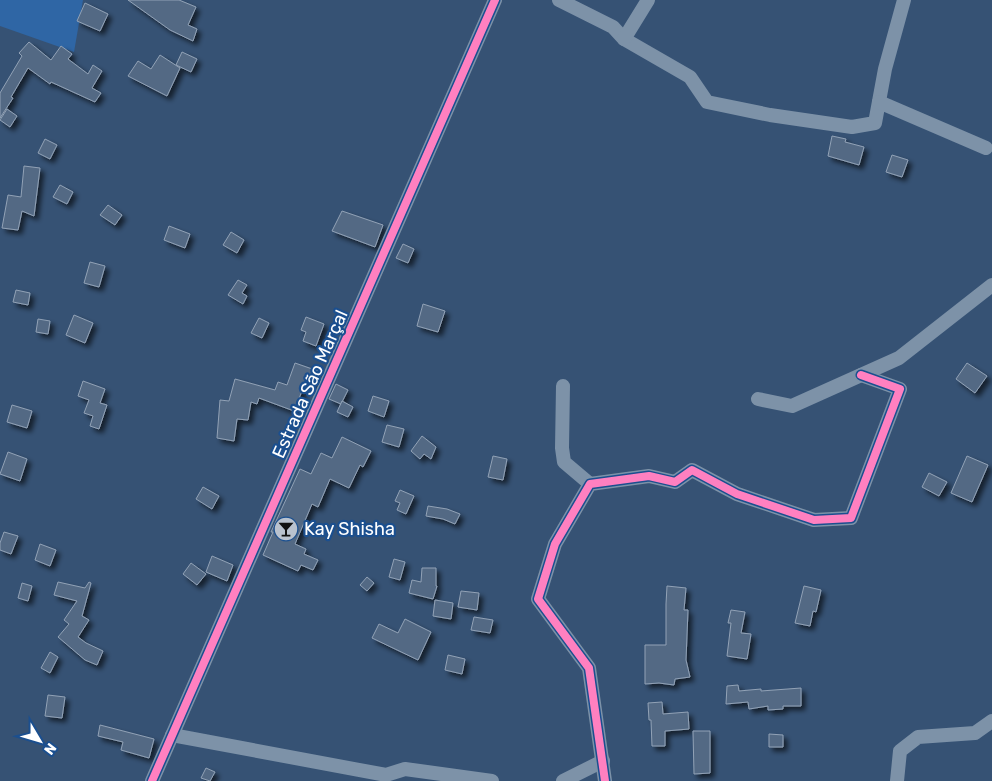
<svg xmlns="http://www.w3.org/2000/svg" width="992" height="781" viewBox="0 0 992 781" font-family="Rubik,sans-serif">
	<defs>
		<filter id="shadow"><feDropShadow dx="4" dy="4" stdDeviation="2.5" flood-color="#0009"/></filter>
	</defs>
	<rect width="100%" height="100%" fill="#365274"/>
	<path fill="#2f66a5" d="M0 0H83L74 52 0 26Z"/>
	<g fill="#526984" stroke="#92a2b6" filter="url(#shadow)">
		<path d="M128 0H179L196 7 188 25 197 29 193 41 170 30Z"/>
		<path d="M85 3 108 14 100 31 77 21Z"/>
		<path d="M29 42 51 60 61 46 72 54 68 59 88 74 93 65 102 71 92 88 101 93 95 102 51 82 50 84 28 68 11 97 13 98 0 118V93L22 56 19 53Z"/>
		<path d="M182 52 197 59 191 72 176 65Z"/>
		<path d="M160 55 180 68 167 96 128 76 138 61 151 69Z"/>
		<path d="M7 109 17 116 10 127 0 120Z"/>
		<path d="M832 136 846 139 845 142 864 147 859 165 828 156Z"/>
		<path d="M45 139 57 145 50 159 38 153Z"/>
		<path d="M892 155 908 160 902 177 886 172Z"/>
		<path d="M24 166 40 168 34 216 22 211 18 230 2 228 8 195 21 197Z"/>
		<path d="M60 185 73 192 67 204 53 197Z"/>
		<path d="M108 205 122 215 115 225 100 215Z"/>
		<path d="M342 211 383 225 375 247 332 231Z"/>
		<path d="M169 226 190 234 185 248 164 240Z"/>
		<path d="M231 232 244 240 237 253 223 245Z"/>
		<path d="M403 244 414 249 408 263 396 258Z"/>
		<path d="M90 262 105 266 99 287 84 283Z"/>
		<path d="M238 280 247 285 242 293 247 296 243 304 228 295Z"/>
		<path d="M16 290 30 293 28 305 13 302Z"/>
		<path d="M423 304 445 311 438 332 417 326Z"/>
		<path d="M74 315 93 323 85 343 66 335Z"/>
		<path d="M306 317 324 324 316 346 303 341 306 332 301 330Z"/>
		<path d="M259 318 269 323 262 338 251 333Z"/>
		<path d="M38 319 50 321 48 334 36 332Z"/>
		<path d="M295 363 318 371 313 384 306 381 294 411 259 398 257 404 251 402 248 420 237 419 234 441 217 438 220 400 229 401 235 379 275 390 278 382 287 385Z"/>
		<path d="M967 363 987 376 975 393 956 379Z"/>
		<path d="M83 381 105 389 100 403 107 405 99 429 90 426 93 416 84 413 89 400 78 396Z"/>
		<path d="M336 384 348 390 341 404 329 399Z"/>
		<path d="M373 396 389 401 384 417 368 411Z"/>
		<path d="M342 401 353 407 348 417 337 412Z"/>
		<path d="M12 405 32 411 27 428 7 422Z"/>
		<path d="M387 425 404 429 399 447 382 442Z"/>
		<path d="M422 436 436 447 431 459 424 454 420 459 411 451Z"/>
		<path d="M342 437 371 451 363 467 360 465 349 488 330 479 318 507 312 504 295 544 306 549 304 554 318 560 313 570 301 565 298 571 263 555 273 532H271L300 469 311 474 321 453 332 458Z"/>
		<path d="M8 452 27 459 20 481 0 474Z"/>
		<path d="M493 456 507 459 503 480 488 477Z"/>
		<path d="M967 456 988 465 972 502 951 493Z"/>
		<path d="M929 473 947 482 939 496 922 487Z"/>
		<path d="M203 487 219 496 212 509 196 499Z"/>
		<path d="M400 490 414 496 406 514 397 510 400 503 395 501Z"/>
		<path d="M428 506 447 509 460 514 455 524 443 519 426 516Z"/>
		<path d="M4 532 18 536 11 554 0 550V543Z"/>
		<path d="M40 544 56 550 50 566 35 560Z"/>
		<path d="M212 556 233 565 227 581 206 572Z"/>
		<path d="M394 559 405 562 400 580 389 577Z"/>
		<path d="M191 563 206 574 197 585 183 574Z"/>
		<path d="M422 568H436V586H437L433 599 409 593 412 580 421 582Z"/>
		<path d="M367 577 374 583 367 591 360 585Z"/>
		<path d="M58 582 85 588 89 582 91 583 82 616 89 620 78 637 86 643 103 651 97 665 85 660 58 637 69 624 64 620 77 601 54 595Z"/>
		<path d="M22 583 32 586 28 601 18 598Z"/>
		<path d="M667 586 686 588 684 610H688L686 660 690 677 675 679 674 685 659 683 645 684V645H666V604Z"/>
		<path d="M804 586 821 590 816 612 813 611 810 626 795 623Z"/>
		<path d="M461 591 479 593 477 610 458 607Z"/>
		<path d="M435 600 453 603 451 619 433 616Z"/>
		<path d="M731 610 745 612 741 633 751 634 747 659 727 656 731 623H728Z"/>
		<path d="M474 617 493 620 490 633 471 630Z"/>
		<path d="M405 619 431 632 418 660 372 638 379 624 398 633Z"/>
		<path d="M50 652 58 657 50 673 41 668Z"/>
		<path d="M448 655 465 659 462 674 445 670Z"/>
		<path d="M738 685 739 691 761 689V691L801 688V706H783V709L768 710V706L749 709 748 702 726 704 727 686Z"/>
		<path d="M48 695 65 697 62 718 45 716Z"/>
		<path d="M662 702 663 714 688 712 689 729 665 731V746H652L651 720H649L648 703Z"/>
		<path d="M100 725 154 739 149 758 121 750 123 742 98 736Z"/>
		<path d="M693 731H710V773L694 774Z"/>
		<path d="M769 734 783 735V747H769Z"/>
		<path d="M206 768 215 772 210 781 201 778Z"/>
	</g>
	<g fill="none" stroke-linecap="round" stroke-linejoin="round">
		<g stroke="#7d92a8" stroke-width="14">
			<path d="M559 0 613 27 624 39 690 77 707 102 770 115 852 127 875 123 885 69 904 0"/>
			<path d="M624 39 648 0"/>
			<path d="M879 102 986 148"/>
			<path d="M563 386 562 448 564 462 590 484"/>
			<path d="M758 399 792 406 899 358 992 285"/>
			<path d="M172 735 386 775 405 769 492 781"/>
			<path d="M152 781 495 0"/>
			<path d="M563 781 603 761"/>
			<path d="M605 781 589 668 538 599 555 544 590 484 649 476 675 482 692 470 737 494 814 520 851 518 900 389 861 375"/>
			<path d="M897 781 900 751 918 737 975 733 992 721"/>
		</g>
		<g stroke="#1b4f8f" stroke-width="11">
			<g id="cycleway">
				<path d="M152 781 495 0"/>
				<path d="M605 781 589 668 538 599 555 544 590 484 649 476 675 482 692 470 737 494 814 520 851 518 900 389 861 375"/>
			</g>
		</g>
		<use href="#cycleway" stroke="#ff80c0" stroke-width="8"/>
	</g>
	<defs>
		<g id="bar-disc" transform="scale(1.25)"><circle r="9.5" fill="#b9c2ce" stroke="#1b4f8f"/><path d="M-6-5H6L.8 .8V4.5H3.5V6h-7V4.5H-.8V.8Z" fill="#111"/></g>
	</defs>
	<g fill-rule="evenodd">
		<use href="#bar-disc" x="286" y="529"/>
	</g>
	<g text-anchor="middle" stroke-width="4.5" stroke-linejoin="round" paint-order="stroke">
		<g font-size="18" fill="#fff" stroke="#1b4f8f">
			<text transform="translate(310 384) rotate(-66)" y="6">Estrada São Marçal</text>
		</g>
		<g font-size="18" fill="#fff" stroke="#1b4f8f" text-anchor="start">
			<text x="304" y="535">Kay Shisha</text>
		</g>
	</g>
	<g transform="translate(40 741) rotate(128)" stroke="#1b4f8f" stroke-width="4" paint-order="stroke">
	<path d="M0-4L9 19L0 12L-9 19Z" fill="#ffffff"/>
	<text y="-8" font-size="14" font-weight="bold" text-anchor="middle" fill="#ffffff">N</text>
	</g>
</svg>
